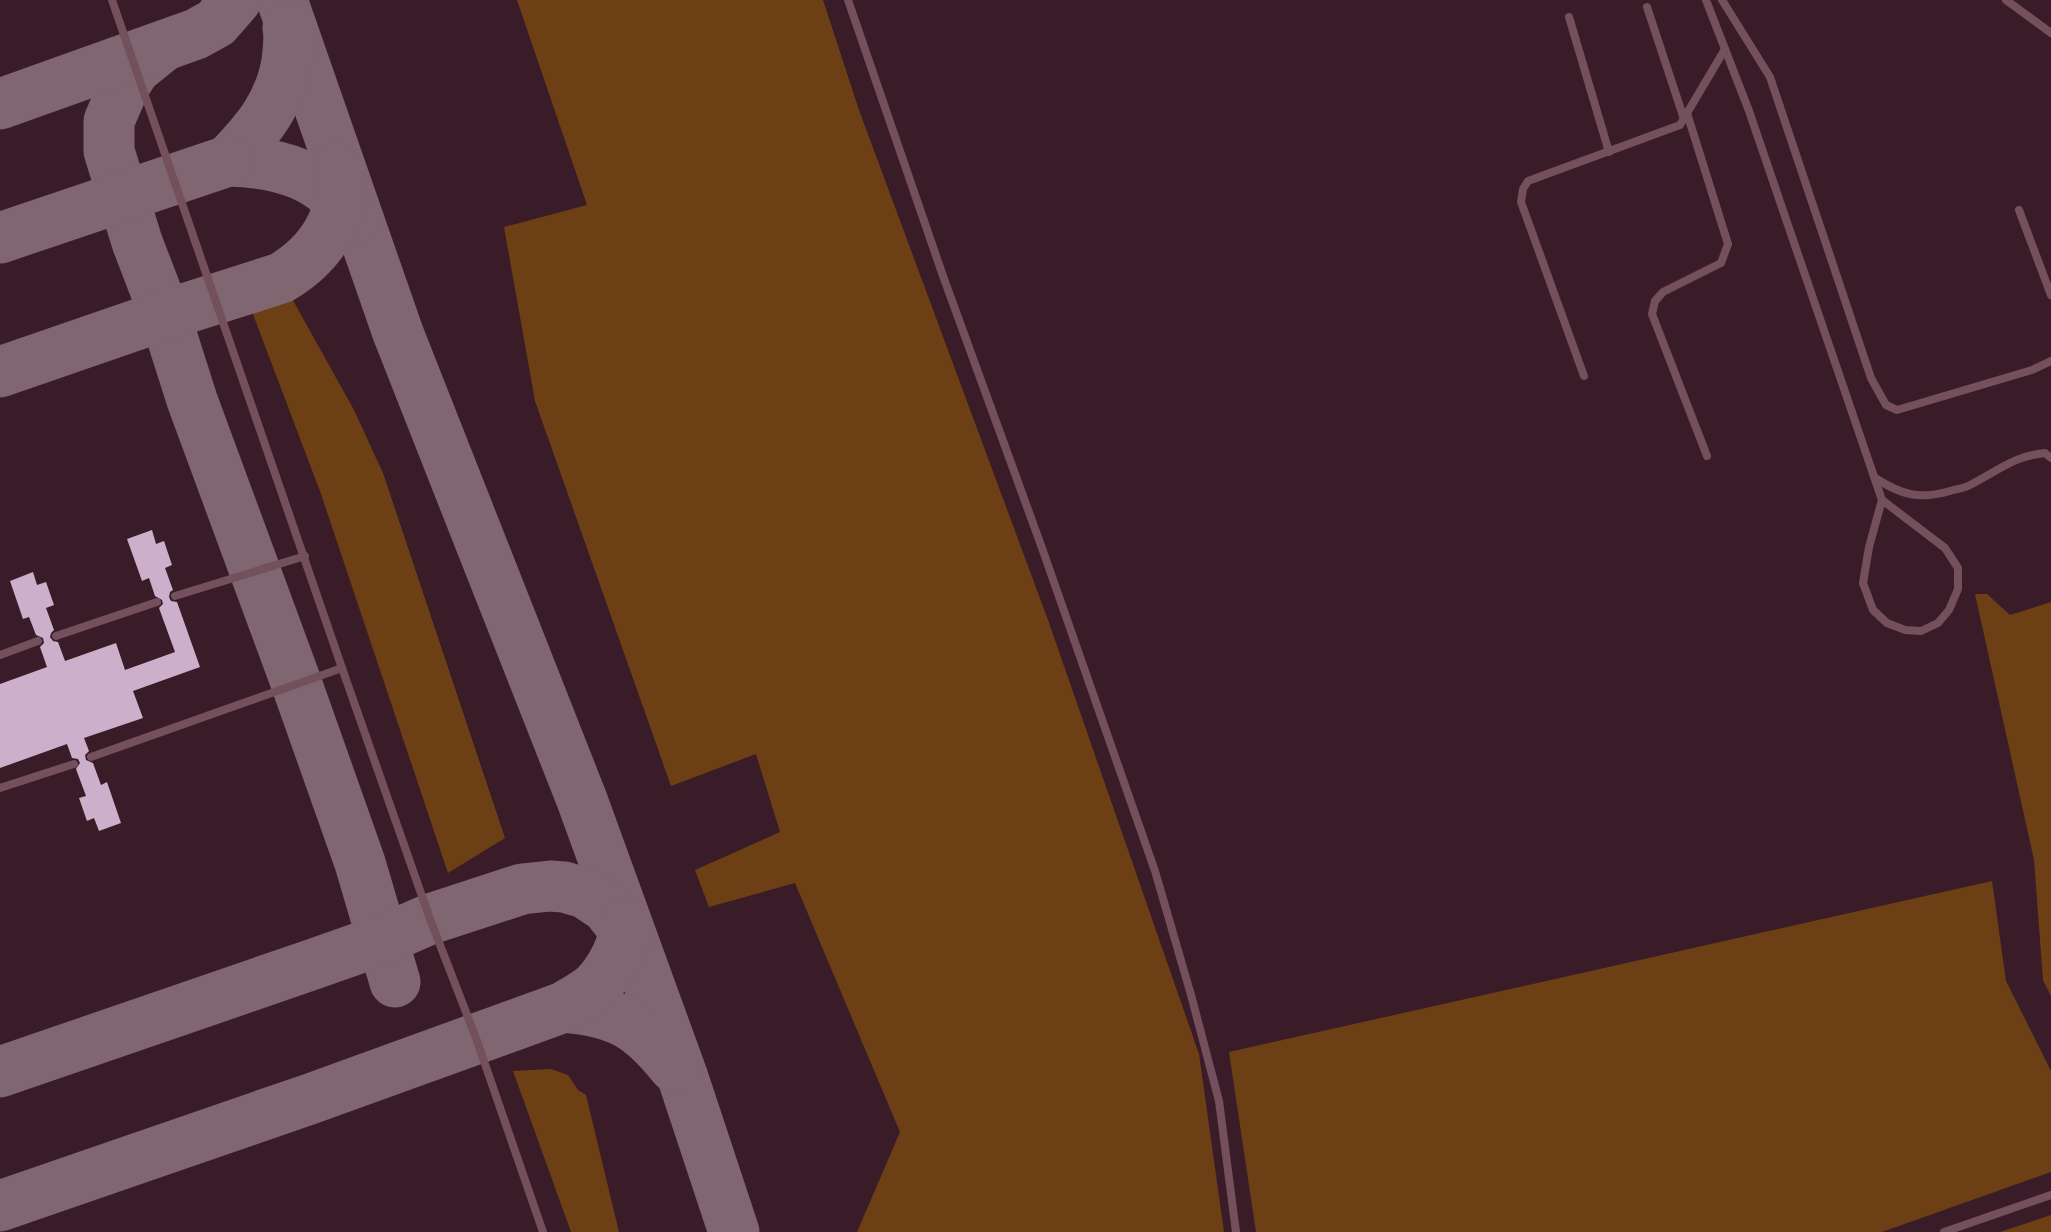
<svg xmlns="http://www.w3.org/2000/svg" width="2051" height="1232" viewBox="0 0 2051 1232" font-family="Overpass,sans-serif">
	<rect width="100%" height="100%" fill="#3a1c28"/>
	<g fill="#6c3f15">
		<path d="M517 0H823L859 110 1048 620 1199 1054 1224 1232H857L900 1132 795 883 709 907 695 870 780 832 756 754 671 786 535 401 504 227 587 205Z"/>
		<path d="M290 295 354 410 383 473 505 838 448 873 321 494 251 309Z"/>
		<path d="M1975 594H1987L2010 615 2051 602V996L2043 980 2034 860Z"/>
		<path d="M1992 881 2006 981 2051 1071V1172L1882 1232H1256L1229 1052Z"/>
		<path d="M551 1069 568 1075 578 1090 586 1095 619 1232H571L513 1071Z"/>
		<path d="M2051 1215V1232H2000Z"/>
	</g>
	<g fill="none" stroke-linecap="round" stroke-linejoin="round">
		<g stroke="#7f6670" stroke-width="51">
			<path d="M282 0 398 333 582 800 683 1078 734 1232"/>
			<path d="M288 28C290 38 288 50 287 61 280 104 258 130 228 161 279 162 326 175 354 221"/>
			<path d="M161 48 135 69 125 84 109 121V151L137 242 165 315 192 400 297 685 360 863 395 982"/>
			<path d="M0 104 196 34 216 23 236 0"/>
			<path d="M0 238 228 161"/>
			<path d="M0 372 165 315 281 278C320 255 348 216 338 168"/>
			<path d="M564 1007C618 1012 640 1024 674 1067"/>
			<path d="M0 1072 305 967 382 940 430 919 522 889 550 886 564 887 585 893 606 907 629 936"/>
			<path d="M0 1206 310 1099 564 1007C574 1001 587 994 596 986 612 969 624 945 626 922"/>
		</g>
	</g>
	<path fill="#cbafcb" d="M152 530 156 544 164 541 172 565 165 568 173 590 170 592 169 597 171 601 177 602 200 667 133 691 143 718 84 738 89 751 85 755 86 760 93 763 101 785 107 782 121 823 99 831 94 818 87 821 79 798 86 796 76 769 80 763 78 759 72 758 67 744 0 768V684L47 667 40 647 44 643 43 638 36 635 29 617 23 619 10 581 33 572 37 585 46 582 54 605 46 608 54 630 51 633 50 637 53 641 58 642 65 661 116 643 125 670 175 652 159 608 163 604 162 600 155 596 149 578 142 581 127 539Z"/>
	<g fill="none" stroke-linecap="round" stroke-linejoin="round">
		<g stroke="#73505c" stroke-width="8">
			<path d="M112 0 342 668"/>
			<path d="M848 0 943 276 1042 548 1155 871 1191 995 1219 1101 1236 1232"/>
			<path d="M1706 0 1749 111 1882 500 1945 548 1958 568V589L1949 610 1938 623 1921 631 1905 630 1887 623 1873 610 1863 583 1869 547 1882 500"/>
			<path d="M1722 0 1770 77 1871 378 1886 405 1897 410 2032 370 2051 361"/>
			<path d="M2006 0 2051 33"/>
			<path d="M1647 7 1684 119"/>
			<path d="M1569 17 1609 152"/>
			<path d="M1687 113 1728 244 1721 263 1663 292 1655 301 1652 314 1707 456"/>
			<path d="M2019 210 2051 295"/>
			<path d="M1584 376 1521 202 1523 189 1528 181 1680 125 1725 49"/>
			<path d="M1875 478C1902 495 1919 500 1950 491 1957 489 1966 488 1972 484 1999 470 2014 456 2045 453L2051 458"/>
			<path d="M175 596 305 556"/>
			<path d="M56 636 157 602"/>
			<path d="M0 655 38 641"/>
			<path d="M91 757 342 668 430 919 476 1038 543 1232"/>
			<path d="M0 788 74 764"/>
			<path d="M1944 1232 2051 1195"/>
		</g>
	</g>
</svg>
